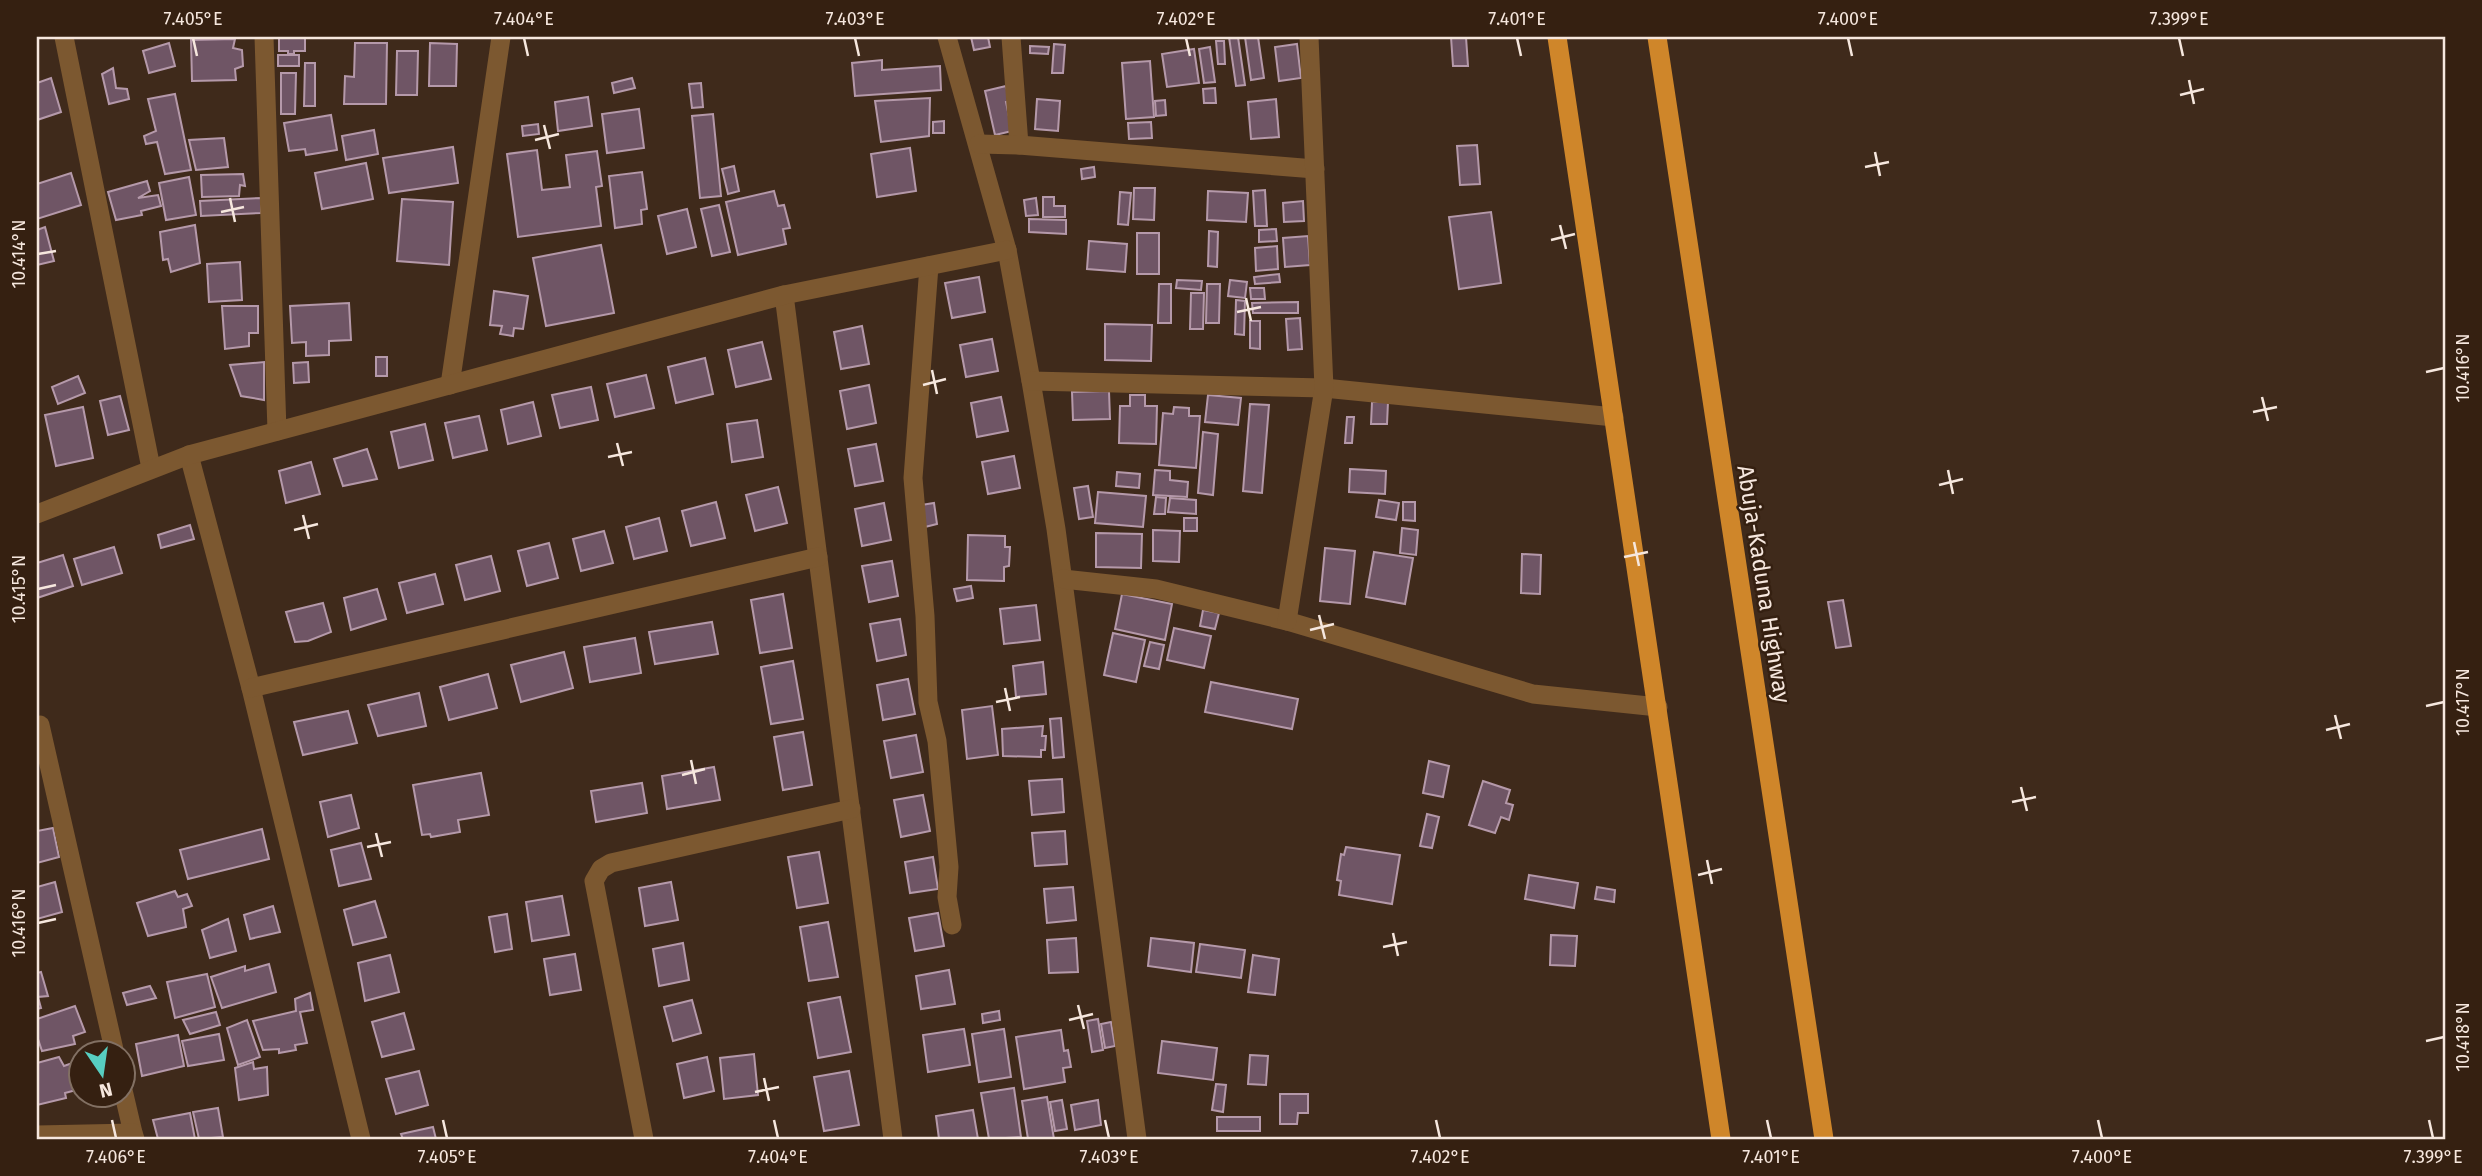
<svg xmlns="http://www.w3.org/2000/svg" width="2482" height="1176" viewBox="0 0 2482 1176" font-family="'Fira Sans',sans-serif">
	<rect width="100%" height="100%" fill="#3f2a1b"/>
	<g fill="#6f5565" stroke="#b599aa" stroke-width="2">
		<path d="M279 37H305V51H294V54H288V51H279Z"/>
		<path d="M971 37H988L990 47 974 50Z"/>
		<path d="M1229 37H1238L1245 85 1236 86Z"/>
		<path d="M1245 37H1258L1264 78 1251 80Z"/>
		<path d="M1451 37H1466L1468 66H1453Z"/>
		<path d="M235 39 233 48 242 50 243 66 235 69 236 80 192 81 191 40Z"/>
		<path d="M1216 41H1224L1225 64H1218Z"/>
		<path d="M169 43 175 66 149 73 143 51Z"/>
		<path d="M355 43H387L386 104H344L345 76 354 77Z"/>
		<path d="M430 43 457 44 456 86H429Z"/>
		<path d="M1054 44 1065 45 1063 73H1052Z"/>
		<path d="M1297 44 1301 78 1279 81 1275 47Z"/>
		<path d="M1030 46 1049 47 1048 54 1030 53Z"/>
		<path d="M1210 47 1215 82 1204 83 1199 49Z"/>
		<path d="M1194 49 1199 83 1167 87 1162 54Z"/>
		<path d="M397 51H418L417 95H396Z"/>
		<rect x="278" y="55" width="21" height="11"/>
		<path d="M882 60V70L940 66 941 90 855 96 852 63Z"/>
		<path d="M1150 61 1154 117 1126 119 1122 63Z"/>
		<path d="M305 63H315V106H304Z"/>
		<path d="M113 68 116 88 127 89 129 99 109 104 102 74Z"/>
		<path d="M281 73H296L295 114H281Z"/>
		<path d="M51 78 61 112 37 120V83Z"/>
		<path d="M632 78 635 88 614 93 612 83Z"/>
		<path d="M701 83 703 107 692 108 689 84Z"/>
		<path d="M1006 86 1010 101 1006 102 1012 131 995 135 985 91Z"/>
		<path d="M1215 88 1216 103H1204L1203 89Z"/>
		<path d="M175 94 191 170 165 174 157 142 146 144 144 136 156 131 148 99Z"/>
		<path d="M588 97 592 126 558 131 555 102Z"/>
		<path d="M930 98 929 136 881 142 875 101Z"/>
		<path d="M1037 99 1060 101 1058 131 1035 129Z"/>
		<path d="M1276 99 1279 137 1251 139 1248 102Z"/>
		<path d="M1165 100 1166 115 1156 116 1155 101Z"/>
		<path d="M639 109 644 148 607 153 602 114Z"/>
		<path d="M713 114 721 196 700 198 692 116Z"/>
		<path d="M331 115 337 150 306 155 305 149 289 151 284 123Z"/>
		<path d="M944 121V133H933V122Z"/>
		<path d="M1151 122 1152 138 1129 139 1128 123Z"/>
		<path d="M538 124 539 134 523 136 522 126Z"/>
		<path d="M374 130 378 154 346 160 342 136Z"/>
		<path d="M224 138 228 167 196 170 189 140Z"/>
		<path d="M1477 145 1480 184 1460 185 1457 146Z"/>
		<path d="M453 147 458 183 389 193 383 158Z"/>
		<path d="M910 148 916 191 877 197 871 154Z"/>
		<path d="M537 150 542 190 570 187 566 155 597 151 602 186 596 187 601 226 518 237 507 154Z"/>
		<path d="M366 163 373 199 322 209 315 173Z"/>
		<path d="M734 166 739 191 728 194 722 169Z"/>
		<path d="M1094 167 1095 177 1082 179 1081 169Z"/>
		<path d="M642 172 647 209 641 210 642 224 615 228 609 176Z"/>
		<path d="M71 173 81 205 37 219V184Z"/>
		<path d="M243 174 245 186 240 185 239 196 202 197 201 175Z"/>
		<path d="M189 177 196 215 166 220 159 183Z"/>
		<path d="M147 181 150 191 138 198 158 195 161 206 141 211 142 215 116 220 108 192Z"/>
		<path d="M1134 188H1155L1154 220 1133 219Z"/>
		<path d="M1265 190 1267 226H1255L1253 191Z"/>
		<path d="M774 191 778 206 784 205 790 228 783 229 786 244 738 255 726 202Z"/>
		<path d="M1208 191 1248 193 1246 222 1207 220Z"/>
		<path d="M1120 192 1131 193 1128 225 1118 224Z"/>
		<path d="M1043 197H1054V206H1065V217H1043Z"/>
		<path d="M261 198V213L201 216 200 201Z"/>
		<path d="M1036 198 1038 215 1026 216 1024 200Z"/>
		<path d="M402 199 453 202 449 265 397 261Z"/>
		<path d="M1303 201 1304 221 1284 222 1283 203Z"/>
		<path d="M719 205 730 252 712 256 701 209Z"/>
		<path d="M687 209 696 247 667 254 658 216Z"/>
		<path d="M1491 212 1501 283 1459 289 1449 217Z"/>
		<path d="M1029 219 1066 220V234L1029 232Z"/>
		<path d="M195 225 200 263 171 272 168 259 163 260 160 232Z"/>
		<path d="M45 227 54 261 37 265V230Z"/>
		<path d="M1276 229 1277 241 1259 242V230Z"/>
		<path d="M1209 231 1218 232 1217 267 1208 266Z"/>
		<rect x="1137" y="233" width="22" height="41"/>
		<path d="M1308 236 1310 265 1285 267 1283 238Z"/>
		<path d="M1089 241 1127 244 1125 272 1087 269Z"/>
		<path d="M601 245 614 313 546 326 533 258Z"/>
		<path d="M1277 246 1278 269 1256 271 1255 248Z"/>
		<path d="M240 262 242 300 209 302 207 264Z"/>
		<path d="M1279 274 1280 282 1255 284 1254 277Z"/>
		<path d="M979 277 985 312 952 318 945 283Z"/>
		<path d="M1177 280 1202 281 1201 290 1176 288Z"/>
		<path d="M1230 280 1247 282 1245 298 1228 296Z"/>
		<path d="M1159 284H1171V323H1158Z"/>
		<path d="M1207 284H1220L1219 323H1206Z"/>
		<path d="M1250 288H1264L1265 299H1251Z"/>
		<path d="M494 291 528 296 523 329 514 328 513 336 500 334 502 326 490 325Z"/>
		<path d="M1191 293H1204L1203 329H1190Z"/>
		<path d="M1236 300 1245 301 1244 335 1235 334Z"/>
		<path d="M1298 302V313H1253L1252 303Z"/>
		<path d="M349 303 351 340 329 341V355L306 356V342L292 343 290 306Z"/>
		<path d="M222 306H258V333H249V346L225 349Z"/>
		<path d="M1300 318 1302 349 1288 350 1286 319Z"/>
		<path d="M1250 321H1260V349L1250 348Z"/>
		<path d="M1105 324 1152 325 1151 361 1105 360Z"/>
		<path d="M862 326 869 364 841 369 834 332Z"/>
		<path d="M992 339 998 371 966 377 960 345Z"/>
		<path d="M762 342 771 379 736 387 728 350Z"/>
		<rect x="376" y="357" width="11" height="19"/>
		<path d="M705 358 713 394 676 403 668 367Z"/>
		<path d="M264 362V400L241 396 230 365Z"/>
		<path d="M308 362 309 382 294 383 293 363Z"/>
		<path d="M646 375 654 408 615 417 607 384Z"/>
		<path d="M78 376 85 393 58 404 52 387Z"/>
		<path d="M869 385 876 423 847 429 840 391Z"/>
		<path d="M591 387 598 420 560 428 552 395Z"/>
		<path d="M1109 391 1110 419 1073 420 1072 392Z"/>
		<path d="M1130 395H1145V406H1157L1156 444 1119 443 1120 406H1130Z"/>
		<path d="M1208 395 1241 398 1238 425 1205 422Z"/>
		<path d="M120 396 129 430 108 435 100 401Z"/>
		<path d="M1001 397 1008 431 977 437 971 403Z"/>
		<path d="M533 402 541 436 508 444 501 410Z"/>
		<path d="M1372 402H1388L1387 424H1371Z"/>
		<path d="M1250 404 1269 405 1262 493 1243 491Z"/>
		<path d="M83 407 93 458 56 466 45 415Z"/>
		<path d="M1174 407 1189 408V416H1200L1196 468 1159 465 1163 413 1173 414Z"/>
		<path d="M479 416 487 450 453 458 445 423Z"/>
		<path d="M1347 417H1354L1352 443H1345Z"/>
		<path d="M757 420 763 457 732 462 727 424Z"/>
		<path d="M425 424 433 460 399 468 391 432Z"/>
		<path d="M1203 432 1218 434 1213 495 1198 493Z"/>
		<path d="M876 444 883 481 855 486 848 449Z"/>
		<path d="M367 449 377 479 343 486 334 459Z"/>
		<path d="M1014 456 1020 488 988 494 982 462Z"/>
		<path d="M311 462 320 494 286 503 279 471Z"/>
		<path d="M1350 469 1386 471 1385 494 1349 492Z"/>
		<path d="M1155 470 1170 471V480L1188 482 1187 497 1153 495Z"/>
		<path d="M1117 472 1140 474 1139 488 1116 486Z"/>
		<path d="M1088 486 1093 517 1079 519 1074 488Z"/>
		<path d="M778 487 787 523 755 531 746 495Z"/>
		<path d="M1098 492 1146 496 1143 527 1095 523Z"/>
		<path d="M1156 497 1166 498 1165 514H1154Z"/>
		<path d="M1170 498 1196 500V514L1168 512Z"/>
		<path d="M1379 500 1399 503 1396 520 1376 517Z"/>
		<path d="M716 502 725 538 691 546 682 511Z"/>
		<path d="M1403 502H1415V521L1403 520Z"/>
		<path d="M884 503 891 540 862 546 855 509Z"/>
		<path d="M934 503 937 524 925 527 921 505Z"/>
		<path d="M659 518 667 551 634 559 626 527Z"/>
		<rect x="1184" y="518" width="13" height="13"/>
		<path d="M190 525 194 539 161 548 158 535Z"/>
		<path d="M1402 528 1418 530 1416 555 1400 553Z"/>
		<path d="M1153 530 1180 531 1179 562 1153 561Z"/>
		<path d="M604 531 613 563 581 571 573 539Z"/>
		<path d="M1096 533 1142 534 1141 568 1096 567Z"/>
		<path d="M968 535 1005 536V547H1010L1009 566 1004 567V581L967 580Z"/>
		<path d="M549 543 558 578 527 586 518 551Z"/>
		<path d="M114 547 122 573 82 585 74 559Z"/>
		<path d="M1325 548 1355 551 1350 604 1320 601Z"/>
		<path d="M1374 552 1413 558 1405 604 1366 597Z"/>
		<path d="M1522 554 1541 555 1540 594 1521 593Z"/>
		<path d="M63 555 73 586 37 598V563Z"/>
		<path d="M491 556 500 591 465 600 456 565Z"/>
		<path d="M892 561 898 596 869 602 862 566Z"/>
		<path d="M435 574 443 604 407 613 399 583Z"/>
		<path d="M971 586 973 598 957 601 954 589Z"/>
		<path d="M377 589 386 619 351 630 344 598Z"/>
		<path d="M783 594 792 648 760 653 751 600Z"/>
		<path d="M1122 594 1172 604 1165 640 1115 629Z"/>
		<path d="M1843 600 1851 646 1836 648 1828 602Z"/>
		<path d="M323 603 331 632 308 641 295 642 286 612Z"/>
		<path d="M1036 605 1040 640 1004 644 1000 609Z"/>
		<path d="M1203 610 1219 613 1215 629 1200 626Z"/>
		<path d="M900 619 906 655 877 661 870 624Z"/>
		<path d="M712 622 718 654 655 664 649 632Z"/>
		<path d="M1174 628 1211 636 1204 668 1167 660Z"/>
		<path d="M1113 633 1145 640 1136 682 1104 675Z"/>
		<path d="M635 638 641 673 590 682 584 647Z"/>
		<path d="M1150 642 1164 645 1159 669 1144 666Z"/>
		<path d="M564 652 573 688 521 702 511 665Z"/>
		<path d="M793 661 803 719 771 724 761 667Z"/>
		<path d="M1043 662 1046 694 1016 697 1013 666Z"/>
		<path d="M488 674 497 708 449 720 440 687Z"/>
		<path d="M908 679 915 714 883 720 877 685Z"/>
		<path d="M1211 682 1298 699 1292 729 1205 712Z"/>
		<path d="M419 693 426 726 378 736 368 705Z"/>
		<path d="M992 706 998 755 967 759 962 710Z"/>
		<path d="M348 711 357 743 303 755 294 722Z"/>
		<path d="M1061 718 1064 757 1053 758 1050 719Z"/>
		<path d="M1043 726 1042 736H1046L1045 750H1041V757L1003 756 1002 729Z"/>
		<path d="M803 732 812 785 783 790 774 737Z"/>
		<path d="M916 735 923 772 891 778 884 741Z"/>
		<path d="M1429 761 1449 766 1443 797 1423 793Z"/>
		<path d="M714 767 720 800 667 809 662 776Z"/>
		<path d="M481 773 489 815 458 820 460 832 431 837 430 834 422 835 413 785Z"/>
		<path d="M1062 779 1064 812 1032 815 1029 781Z"/>
		<path d="M1483 781 1510 790 1506 803 1513 805 1509 820 1501 817 1495 833 1469 825Z"/>
		<path d="M642 783 647 813 596 822 591 791Z"/>
		<path d="M351 795 359 828 328 837 320 802Z"/>
		<path d="M923 795 930 831 901 837 894 800Z"/>
		<path d="M1427 814 1439 817 1432 848 1420 846Z"/>
		<path d="M53 828 59 857 37 863V831Z"/>
		<path d="M262 829 269 859 188 879 180 850Z"/>
		<path d="M1065 831 1067 864 1035 866 1032 833Z"/>
		<path d="M361 843 371 879 339 886 331 850Z"/>
		<path d="M1346 847 1400 855 1392 904 1339 895 1341 881 1337 880 1341 854 1344 855Z"/>
		<path d="M819 852 828 903 797 908 788 857Z"/>
		<path d="M933 857 938 889 910 893 905 862Z"/>
		<path d="M1529 875 1578 883 1574 908 1525 899Z"/>
		<path d="M55 882 62 912 37 919V887Z"/>
		<path d="M671 882 678 920 645 926 639 888Z"/>
		<path d="M1073 887 1076 920 1047 923 1044 889Z"/>
		<path d="M1597 887 1615 890 1614 902 1595 899Z"/>
		<path d="M175 891 178 897 187 894 192 906 183 909 186 927 148 936 137 903Z"/>
		<path d="M562 896 569 935 532 941 526 902Z"/>
		<path d="M375 901 386 937 353 945 344 910Z"/>
		<path d="M273 906 280 932 250 939 244 915Z"/>
		<path d="M938 913 944 946 915 951 909 918Z"/>
		<path d="M507 914 512 949 495 952 489 917Z"/>
		<path d="M228 919 236 951 210 958 202 930Z"/>
		<path d="M828 922 838 977 809 981 800 927Z"/>
		<path d="M1551 935 1577 936 1575 966 1550 965Z"/>
		<path d="M1076 938 1078 972 1049 973 1047 940Z"/>
		<path d="M1151 938 1194 943 1191 972 1148 966Z"/>
		<path d="M683 943 689 980 659 986 653 949Z"/>
		<path d="M1200 944 1245 950 1241 978 1196 972Z"/>
		<path d="M575 954 581 990 550 995 544 959Z"/>
		<path d="M390 955 399 992 365 1001 358 963Z"/>
		<path d="M1253 955 1279 959 1275 995 1248 992Z"/>
		<path d="M269 964 276 992 222 1008 211 977 245 966V971Z"/>
		<path d="M949 970 955 1004 921 1009 916 976Z"/>
		<path d="M41 972 48 996 38 997 41 1008 37 1009V973Z"/>
		<path d="M207 974 215 1007 175 1018 167 982Z"/>
		<path d="M150 986 156 998 127 1005 123 993Z"/>
		<path d="M310 993 313 1010 300 1012 307 1043 295 1045 296 1050 279 1053V1049L263 1050 253 1021 296 1011 295 999Z"/>
		<path d="M840 997 851 1052 818 1058 808 1003Z"/>
		<path d="M692 1000 701 1033 673 1041 664 1007Z"/>
		<path d="M75 1006 85 1032 73 1036 75 1044 42 1051 37 1036V1019Z"/>
		<path d="M999 1011 1000 1020 983 1023 982 1014Z"/>
		<path d="M216 1012 220 1025 190 1034 183 1020Z"/>
		<path d="M404 1013 414 1049 382 1057 372 1022Z"/>
		<path d="M1098 1019 1103 1050 1092 1052 1087 1021Z"/>
		<path d="M247 1020 260 1057 238 1065 227 1028Z"/>
		<path d="M1111 1022 1115 1046 1105 1048 1101 1024Z"/>
		<path d="M964 1029 970 1065 928 1072 923 1035Z"/>
		<path d="M1004 1029 1011 1077 979 1082 972 1034Z"/>
		<path d="M1061 1030 1064 1051 1068 1050 1071 1067 1063 1068 1065 1082 1024 1089 1016 1037Z"/>
		<path d="M219 1034 224 1060 188 1066 182 1041Z"/>
		<path d="M178 1035 184 1066 142 1076 136 1044Z"/>
		<path d="M1162 1041 1217 1048 1213 1080 1158 1073Z"/>
		<path d="M754 1054 758 1095 724 1099 720 1058Z"/>
		<path d="M1250 1055 1268 1056 1266 1085 1248 1084Z"/>
		<path d="M59 1057 64 1066 75 1062 80 1076 77 1077 80 1089 65 1093 66 1098 37 1105V1063Z"/>
		<path d="M707 1057 714 1091 684 1098 677 1064Z"/>
		<path d="M253 1062 254 1069 267 1067 268 1095 239 1100 235 1068Z"/>
		<path d="M419 1071 428 1105 396 1114 386 1079Z"/>
		<path d="M849 1071 859 1125 824 1131 814 1077Z"/>
		<path d="M1216 1084 1226 1085 1223 1112 1212 1110Z"/>
		<path d="M1014 1088 1021 1137 989 1139 981 1093Z"/>
		<path d="M1280 1094H1308V1113H1298L1297 1124H1280Z"/>
		<path d="M1047 1097 1054 1139H1028L1022 1101Z"/>
		<path d="M1062 1100 1067 1129 1055 1131 1050 1102Z"/>
		<path d="M1098 1100 1101 1125 1075 1130 1071 1105Z"/>
		<path d="M218 1108 223 1137 199 1139 193 1112Z"/>
		<path d="M973 1110 978 1139H939L936 1116Z"/>
		<path d="M190 1113 195 1139H158L153 1120Z"/>
		<rect x="1217" y="1117" width="43" height="14"/>
		<path d="M433 1127 436 1139H403L401 1134Z"/>
	</g>
	<g fill="none" stroke-linecap="round" stroke-linejoin="round">
		<g stroke="#7c5830" stroke-width="19">
			<path d="M64 37 151 468"/>
			<path d="M264 37 277 431"/>
			<path d="M947 37 1007 250 1031 381 1056 529 1137 1139"/>
			<path d="M1011 37 1019 145"/>
			<path d="M979 144 1019 145 1315 169"/>
			<path d="M929 266 913 478 925 616 928 702 937 741 949 867 947 897 952 925"/>
			<path d="M784 295 893 1139"/>
			<path d="M1031 381 1324 388 1614 417"/>
			<path d="M450 385 501 37"/>
			<path d="M189 455 251 688 361 1139"/>
			<path d="M37 514 189 455 784 295 1007 250"/>
			<path d="M1063 579 1156 589 1287 621 1533 694 1658 707"/>
			<path d="M1287 621 1324 388 1309 37"/>
			<path d="M251 688 818 557"/>
			<path d="M37 726 40 725 115 1054"/>
			<path d="M122 1086 133 1133"/>
			<path d="M37 1135 133 1133 135 1139"/>
			<path d="M644 1139 594 881 601 869 611 863 851 809"/>
		</g>
		<g stroke="#cf862a" stroke-width="19">
			<path d="M1557 37 1721 1139"/>
			<path d="M1657 37 1824 1139"/>
		</g>
	</g>
	<path fill="none" stroke="#f6e7de" stroke-width="2.5" d="M193 38 197 56M524 38 528 56M855 38 859 56M1186 38 1190 56M1517 38 1521 56M1848 38 1852 56M2179 38 2183 56M2189 80 2194 104M2180 95 2204 89M544 125 550 149M535 140 559 134M1875 152 1880 176M1865 167 1889 162M230 198 235 222M221 212 244 207M1560 225 1566 249M1551 240 1575 234M38 254 56 251M1246 298 1251 321M1237 312 1261 307M932 370 937 394M2426 372 2444 368M923 385 946 379M2262 397 2268 421M2253 412 2277 407M617 443 623 466M608 457 632 452M1948 470 1953 494M1939 485 1963 479M303 515 309 539M294 530 318 524M1634 542 1639 566M1624 557 1648 552M38 589 56 585M1319 615 1325 639M1310 630 1334 624M1005 688 1010 711M996 702 1020 697M2426 706 2444 702M2335 715 2341 739M2326 730 2350 724M691 760 696 784M682 775 705 769M2021 787 2027 811M2012 802 2036 797M376 833 382 857M367 847 391 842M1707 860 1712 884M1698 875 1722 869M38 923 56 919M1393 933 1398 956M1383 947 1407 942M1078 1005 1084 1029M1069 1020 1093 1014M2426 1041 2444 1037M764 1078 769 1101M755 1092 779 1087M112 1120 116 1138M443 1120 447 1138M774 1120 778 1138M1105 1120 1109 1138M1436 1120 1440 1138M1767 1120 1771 1138M2098 1120 2102 1138M2429 1120 2433 1138"/>
	<g text-anchor="middle" stroke-width="5" stroke-linejoin="round" paint-order="stroke">
		<g font-size="23" fill="#f6e7de" stroke="#352011">
			<text transform="translate(1764 584) rotate(81)" y="8">Abuja-Kaduna Highway</text>
		</g>
	</g>
	<rect width="2482" height="1176" fill="none" stroke="#352011" stroke-width="77"/>
	<g transform="translate(102 1074) rotate(167)"><circle r="33" fill="#352011" stroke="#827063" stroke-width="2"/>
	<path d="M0-5L12 26L0 18L-12 26Z" fill="#57cec1"/>
	<text y="-10" font-size="19" font-weight="bold" text-anchor="middle" fill="#f6e7de">N</text>
	</g>
	<rect x="38" y="38" width="2406" height="1100" fill="none" stroke="#f6e7de" stroke-width="2.5"/>
	<g font-size="18" text-anchor="middle" fill="#f6e7de">
		<text x="193" y="25">7.405°E</text>
		<text x="524" y="25">7.404°E</text>
		<text x="855" y="25">7.403°E</text>
		<text x="1186" y="25">7.402°E</text>
		<text x="1517" y="25">7.401°E</text>
		<text x="1848" y="25">7.400°E</text>
		<text x="2179" y="25">7.399°E</text>
		<text transform="translate(19 254) rotate(-90)" y="6">10.414°N</text>
		<text transform="translate(2463 368) rotate(-90)" y="6">10.416°N</text>
		<text transform="translate(19 589) rotate(-90)" y="6">10.415°N</text>
		<text transform="translate(2463 702) rotate(-90)" y="6">10.417°N</text>
		<text transform="translate(19 923) rotate(-90)" y="6">10.416°N</text>
		<text transform="translate(2463 1037) rotate(-90)" y="6">10.418°N</text>
		<text x="116" y="1163">7.406°E</text>
		<text x="447" y="1163">7.405°E</text>
		<text x="778" y="1163">7.404°E</text>
		<text x="1109" y="1163">7.403°E</text>
		<text x="1440" y="1163">7.402°E</text>
		<text x="1771" y="1163">7.401°E</text>
		<text x="2102" y="1163">7.400°E</text>
		<text x="2433" y="1163">7.399°E</text>
	</g>
</svg>
